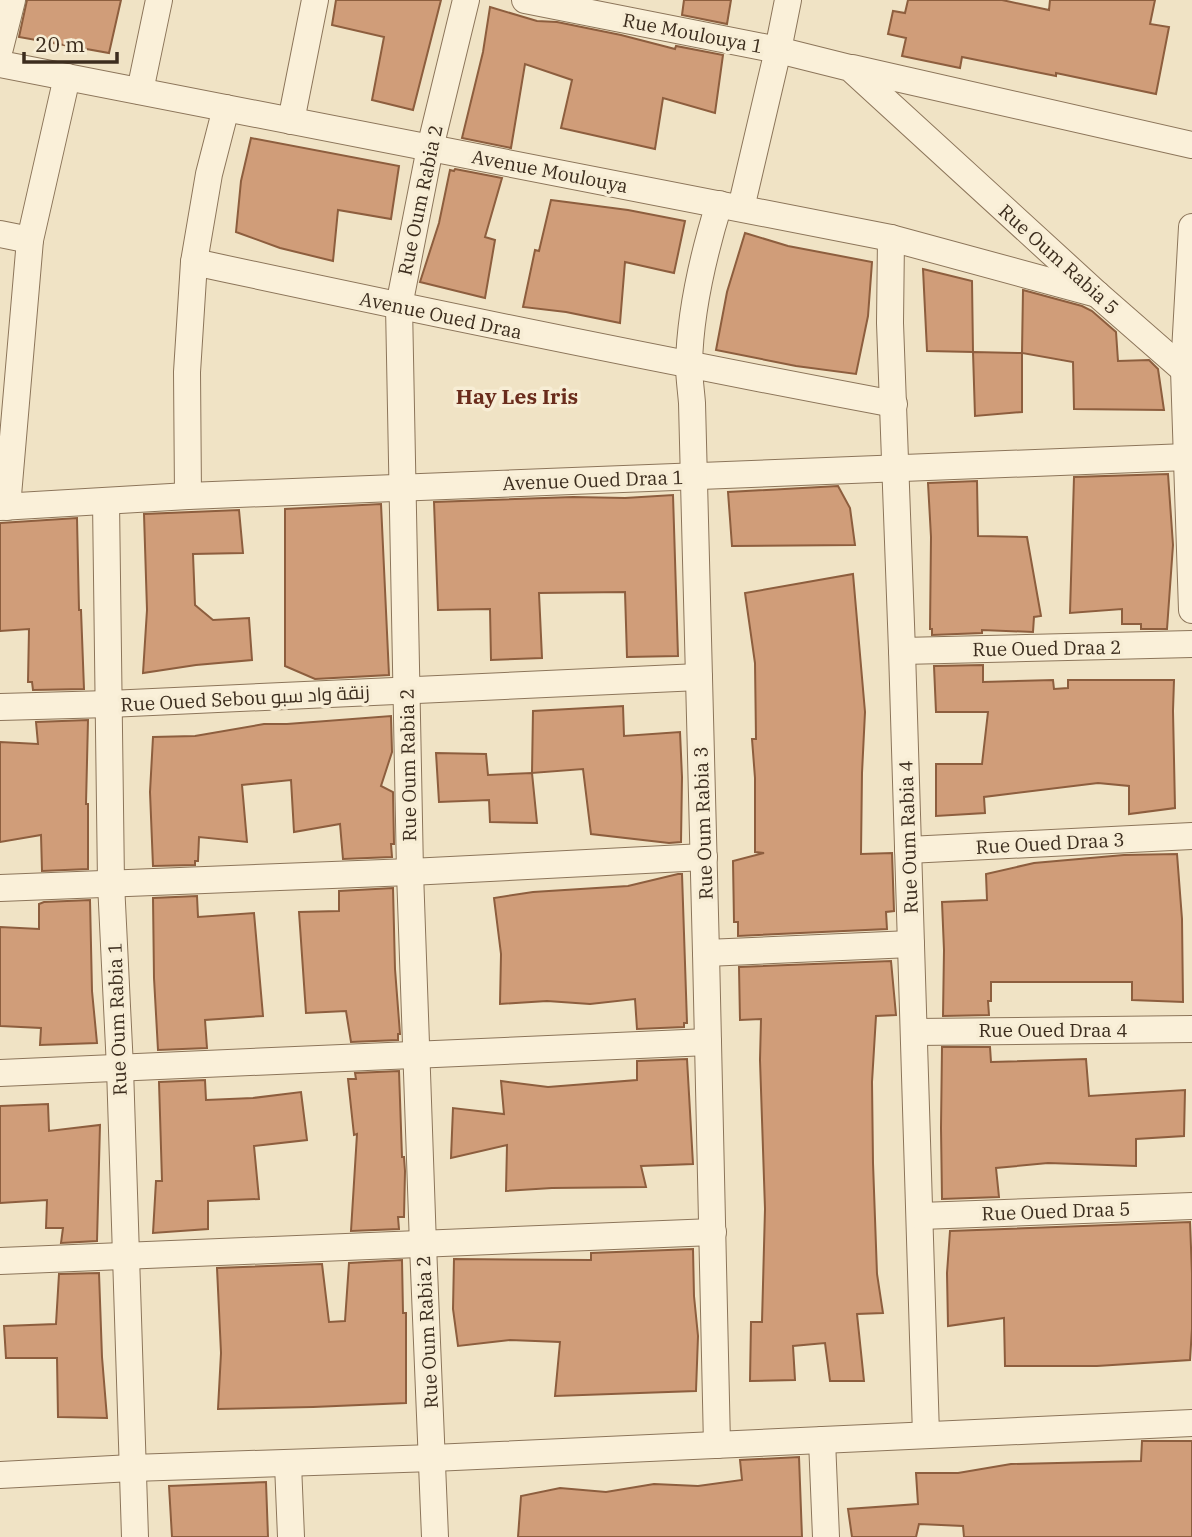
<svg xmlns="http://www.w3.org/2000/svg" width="1192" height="1537" viewBox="0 0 1192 1537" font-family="'IBM Plex Serif',Cairo,serif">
	<rect width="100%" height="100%" fill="#f0e3c5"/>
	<g fill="#d09d79" stroke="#8d5e3e" stroke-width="2">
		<path d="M27 0H121L109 53 19 37Z"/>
		<path d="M336 0H441L413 110 372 100 384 37 332 25Z"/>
		<path d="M684 0H731L727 24 682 15Z"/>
		<path d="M908 0H1002L1049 10 1050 0H1155L1150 24 1169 27 1156 94 1056 73V76L962 57 960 68 902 56 906 38 888 34 893 11 905 13Z"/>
		<path d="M490 7 537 21 557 22 621 35 675 49 676 46 723 55 715 113 663 98 655 149 561 128 572 80 525 64 511 148 462 138 483 52Z"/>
		<path d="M251 138 399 166 391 219 338 210 333 261 280 248 236 232 241 181Z"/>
		<path d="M455 169 502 178 485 237 495 240 485 298 420 282 439 223 450 170 454 171Z"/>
		<path d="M551 200 628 210 685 221 674 273 625 262 620 323 566 312 523 307 535 250 539 251Z"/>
		<path d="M745 233 788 246 872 262 868 316 856 374 796 366 716 350 727 292Z"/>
		<path d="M923 269 972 281 973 352 927 351Z"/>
		<path d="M1023 290 1082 306 1092 311 1116 332 1118 361 1149 360 1158 369 1164 410 1074 409 1073 362 1022 353Z"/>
		<path d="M973 352 1022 353V412L975 416Z"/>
		<path d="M1168 474 1173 545 1167 629H1141V624H1122V609L1070 613 1074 477Z"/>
		<path d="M977 481 978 536 1027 537 1041 616 1034 617 1033 632 982 630V633L932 635V629H930L931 537 928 483Z"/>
		<path d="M838 486 850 508 855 545 732 546 728 492Z"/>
		<path d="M673 495 678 656 627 657 625 592 539 593 542 658 491 660 490 609 438 610 434 502 573 497 625 498Z"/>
		<path d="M381 504 389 675 315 679 285 666V509Z"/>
		<path d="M239 510 243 553 193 554 195 605 213 620 249 618 252 660 196 665 143 673 147 610 144 514Z"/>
		<path d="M77 518 79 610H81L84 689 33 690 32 682H28L29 629 0 631V523Z"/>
		<path d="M853 574 865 712 862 773 861 854 892 853 894 911 886 912 887 929 738 936V922H734L733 861 764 853 755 852V778L752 739H756L755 663 745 593Z"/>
		<path d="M983 665V682L1053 680 1054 689 1068 688V680H1174L1173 711 1175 808 1129 814V786L1098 783 984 797 985 813 936 816V764H982L988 712H936L934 666Z"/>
		<path d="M623 706 624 736 680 732 682 777 681 842 669 843 591 834 583 769 532 773 533 711Z"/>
		<path d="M391 716 392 752 381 786 393 792 394 844H391L392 857 343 859 340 824 294 832 291 780 242 785 247 842 199 837 198 861H195V865L153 866 150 792 153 737 195 736 264 724H287Z"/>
		<path d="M88 720 86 804H88V869L42 871 41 835 0 842V742L38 744 36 722Z"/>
		<path d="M436 753 486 754 488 775 532 773 537 823 490 822 489 800 439 802Z"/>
		<path d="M1177 854 1182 919 1183 1002 1132 1000V982H991V1001H988L989 1015 943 1016 944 950 942 902 987 900 986 874 1034 863 1124 855Z"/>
		<path d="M678 874H682L687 1023H684V1027L637 1029 635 999 590 1004 547 1001 500 1004 501 954 494 898 533 892 628 886Z"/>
		<path d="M393 888 395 969 400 1034H398V1040L351 1042 346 1011 306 1013 299 912 339 911V891Z"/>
		<path d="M197 896 198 917 254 913 263 1016 205 1020 207 1048 158 1050 154 978 153 898Z"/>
		<path d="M90 900 92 991 97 1043 40 1045 41 1028 0 1026V927L39 929V904L44 902Z"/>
		<path d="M891 961 896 1015 876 1016 872 1082 873 1163 877 1274 883 1313 857 1314 864 1381H830L825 1343 793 1346 795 1380 750 1381 751 1322H762L765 1209 760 1060 761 1019 740 1020 739 967Z"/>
		<path d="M942 1047H990L991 1062 1086 1059 1089 1096 1185 1090 1184 1136 1136 1139V1166L1048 1163 996 1168 999 1197 942 1199 941 1128Z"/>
		<path d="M687 1059 693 1164 641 1166 646 1187 552 1188 506 1191 507 1145 451 1158 453 1108 504 1114 501 1081 548 1087 637 1080V1061Z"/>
		<path d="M399 1071 402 1157H404L405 1171 404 1217H398L399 1229 351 1231 357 1134 354 1135 348 1079H356L355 1073Z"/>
		<path d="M205 1080 206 1100 253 1098 301 1092 307 1140 254 1146 259 1199 208 1201V1229L153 1233 156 1181H162L159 1082Z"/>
		<path d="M48 1104 49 1131 100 1125 97 1241 61 1243 63 1228H46L47 1200 0 1203V1106Z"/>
		<path d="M1190 1222 1192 1273V1329L1190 1360 1097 1366H1005L1004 1318 948 1326 947 1273 950 1231Z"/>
		<path d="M693 1249 694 1296 698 1336 696 1391 555 1396 560 1342 510 1340 458 1346 453 1309 454 1259 591 1260V1253Z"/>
		<path d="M402 1260 403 1313H406V1403L313 1407 218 1409 221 1353 217 1268 322 1264 329 1322 345 1321 349 1263Z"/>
		<path d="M99 1273 102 1357 107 1418 58 1417 57 1358H6L4 1326 56 1324 59 1274Z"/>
		<path d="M1142 1441H1192V1537H964L963 1526 919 1524 916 1537H852L848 1509 918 1504 916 1473H958L1011 1464 1141 1461Z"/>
		<path d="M799 1457 802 1537H518L521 1496 560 1488 606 1492 654 1484 698 1486 742 1480 740 1460Z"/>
		<path d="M266 1482 268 1537H172L169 1486Z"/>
	</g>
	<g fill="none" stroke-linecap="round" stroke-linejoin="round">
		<g stroke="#8c755a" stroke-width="28">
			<g id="minor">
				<path d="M525 0 778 50 741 208"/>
				<path d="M788 0 778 50 850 68 1097 294 1184 370"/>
				<path d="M0 48 12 0"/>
				<path d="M0 64 891 238 1097 294"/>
				<path d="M852 68 1192 145"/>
				<path d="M140 91 159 0"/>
				<path d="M291 121 315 0"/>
				<path d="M1192 227 1184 370 1192 610"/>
				<path d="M0 234 30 240"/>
				<path d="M891 238 890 323 902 651 926 1435"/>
				<path d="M194 262C426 312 660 360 894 404"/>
				<path d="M188 496 187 372 194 262 209 174 226 108"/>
				<path d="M106 501 111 883 120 1068 135 1537"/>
				<path d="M0 507 188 496 1187 457"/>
				<path d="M7 507 30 240 67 77"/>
				<path d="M902 651 1192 644"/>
				<path d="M0 707 109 704 699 677"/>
				<path d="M908 850 1192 836"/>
				<path d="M0 888 410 872 704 857"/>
				<path d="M706 953 911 944"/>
				<path d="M914 1032 1192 1029"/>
				<path d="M0 1073 708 1042"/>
				<path d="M920 1216 1192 1206"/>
				<path d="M0 1261 713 1232"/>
				<path d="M822 1440 826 1537"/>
				<path d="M717 1445 706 953 692 403C691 390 689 377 689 365 690 310 703 256 719 204"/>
				<path d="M288 1464 291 1537"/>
				<path d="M0 1475 132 1468 433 1458 1192 1423"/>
				<path d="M435 1537 423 1245 410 872 399 306 430 148 466 0"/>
			</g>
		</g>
		<use href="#minor" stroke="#faf0d9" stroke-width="26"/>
	</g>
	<g text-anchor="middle" stroke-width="7" stroke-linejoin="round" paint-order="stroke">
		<g font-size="19" fill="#3c2d1e" stroke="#f7edd5">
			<text transform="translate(693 33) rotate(11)" y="7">Rue Moulouya 1</text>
			<text transform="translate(550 171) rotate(11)" y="7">Avenue Moulouya</text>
			<text transform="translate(420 200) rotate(-78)" y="7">Rue Oum Rabia 2</text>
			<text transform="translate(1059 259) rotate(42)" y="7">Rue Oum Rabia 5</text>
			<text transform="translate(441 315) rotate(12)" y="7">Avenue Oued Draa</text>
			<text transform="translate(593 480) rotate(-2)" y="7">Avenue Oued Draa 1</text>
			<text transform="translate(1047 648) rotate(-1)" y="7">Rue Oued Draa 2</text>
			<text transform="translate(245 698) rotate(-3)" y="7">Rue Oued Sebou زنقة واد سبو</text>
			<text transform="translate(408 765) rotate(-91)" y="7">Rue Oum Rabia 2</text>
			<text transform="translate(703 823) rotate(-92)" y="7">Rue Oum Rabia 3</text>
			<text transform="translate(908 837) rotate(-92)" y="7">Rue Oum Rabia 4</text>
			<text transform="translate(1050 843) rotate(-3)" y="7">Rue Oued Draa 3</text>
			<text transform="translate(117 1019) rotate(-92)" y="7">Rue Oum Rabia 1</text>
			<text x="1053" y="1037">Rue Oued Draa 4</text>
			<text transform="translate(1056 1211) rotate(-2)" y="7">Rue Oued Draa 5</text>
			<text transform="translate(427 1332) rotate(-93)" y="7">Rue Oum Rabia 2</text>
		</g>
		<g font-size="21" font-weight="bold" fill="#6a2c1c" stroke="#f7edd5">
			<text x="517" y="404">Hay Les Iris</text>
		</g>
	</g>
	<path d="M24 52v10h93v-10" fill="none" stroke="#3c2d1e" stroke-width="3.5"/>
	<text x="35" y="52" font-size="21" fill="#3c2d1e" stroke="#f7edd5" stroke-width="5" paint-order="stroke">20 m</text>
</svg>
